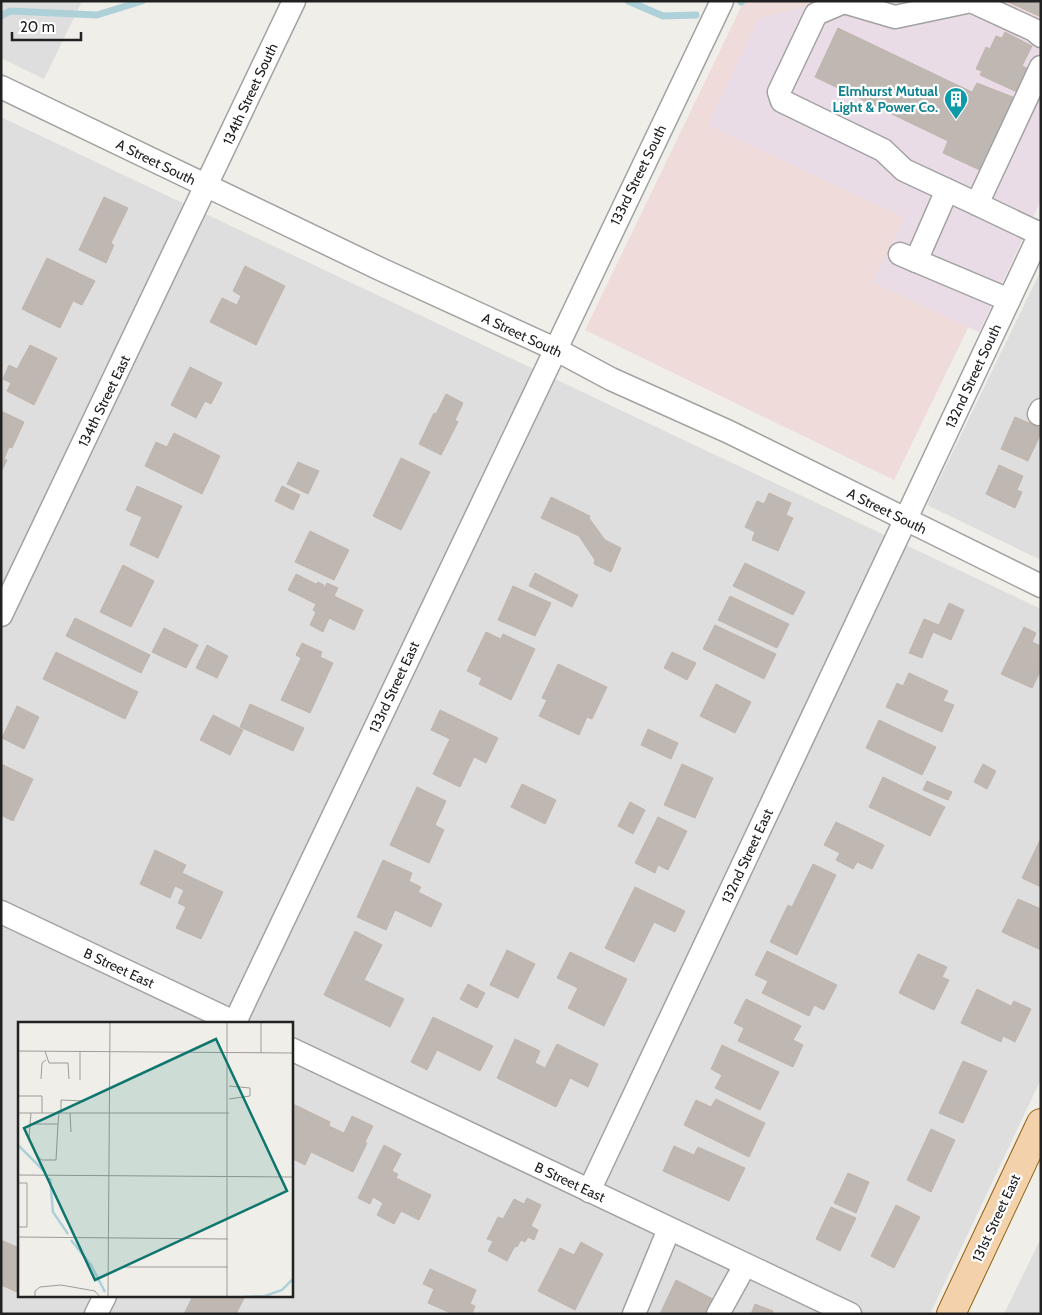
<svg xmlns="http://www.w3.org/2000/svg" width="1042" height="1315" viewBox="0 0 1042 1315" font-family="Cabin,sans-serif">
	<rect width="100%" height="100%" fill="#f0eee9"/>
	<g fill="#dfdede" fill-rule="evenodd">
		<path d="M1 1H82L44 79 1 58Z"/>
		<path d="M1 117 1041 609V1079L930 1314H1ZM19 1024H291V1296H19Z"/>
		<path d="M1041 270V560L927 505Z"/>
		<path d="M1041 1238V1314H1004Z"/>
	</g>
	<path fill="#efdbda" d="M744 1H1041V188L972 320 894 480 585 330Z"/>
	<path fill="#e9dce7" d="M827 1H986L1041 29V200L979 332 872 282 905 218 708 125 758 18Z"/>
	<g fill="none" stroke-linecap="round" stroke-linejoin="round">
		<g stroke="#aed1d9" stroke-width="7">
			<path d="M628 1 663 16 696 15"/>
			<path d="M741 2 742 1"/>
			<path d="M1 16 10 11 97 15 142 1"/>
		</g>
	</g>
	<g fill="#beb7b2" stroke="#c1b5ac">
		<path d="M1006 1H1041V17Z"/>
		<path d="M838 28 972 92 977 83 1018 99 984 172 943 153 948 141 815 77Z"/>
		<path d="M1005 32 1032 46 1022 66 1033 71 1029 80 1023 78 1017 92 980 75 982 71 976 69 986 47 990 49 996 36 1002 38Z"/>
		<path d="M104 197 128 208 111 243 114 245 106 263 79 250Z"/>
		<path d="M47 258 95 281 82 305 73 301 60 328 22 309Z"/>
		<path d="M245 266 285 286 256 345 210 322 222 298 237 305 241 296 233 291Z"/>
		<path d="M30 345 57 358 34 405 7 391 11 383 3 379 9 365 17 369Z"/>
		<path d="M190 367 222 383 211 404 205 401 196 418 171 405Z"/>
		<path d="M446 394 463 403 455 420 458 422 441 455 419 444 434 413 436 414Z"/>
		<path d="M1 411 24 422 12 448 9 447 4 459 7 460 1 472Z"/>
		<path d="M1015 417 1041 428V433L1028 461 1001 449Z"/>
		<path d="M174 433 220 456 202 494 145 466 156 442 167 447Z"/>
		<path d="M401 458 430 472 401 530 373 516Z"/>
		<path d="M298 462 319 471 308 494 287 484Z"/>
		<path d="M999 465 1023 476 1017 490 1022 492 1015 508 986 494Z"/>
		<path d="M137 486 182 506 158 558 130 545 142 517 126 510Z"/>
		<path d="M282 486 300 495 293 510 275 501Z"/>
		<path d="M769 493 791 503 786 515 793 518 778 551 752 540 755 532 745 527 757 501 764 504Z"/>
		<path d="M551 497 590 516 589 518 605 540 621 548 611 572 594 564 595 560 579 536 541 518Z"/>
		<path d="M310 531 349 550 334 580 295 562Z"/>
		<path d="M745 563 805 592 793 615 733 586Z"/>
		<path d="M123 565 154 581 131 627 100 612Z"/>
		<path d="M535 573 578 595 572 607 529 586Z"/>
		<path d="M296 574 316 584 318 582 324 585 323 587 324 588 327 583 338 588 334 596 363 610 354 630 329 618 323 632 310 625 316 612 313 610 316 604 288 590Z"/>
		<path d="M513 586 551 603 535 636 498 620Z"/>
		<path d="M730 596 789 624 777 648 718 620Z"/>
		<path d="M949 603 964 610 951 640 933 632 922 658 909 653 924 619 939 625Z"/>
		<path d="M75 618 150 655 141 673 66 636Z"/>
		<path d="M715 625 776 654 764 679 703 649Z"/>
		<path d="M1024 627 1036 633 1032 642 1041 646V670L1032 688 1001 674Z"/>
		<path d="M164 628 198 645 186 668 152 652Z"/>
		<path d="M486 632 501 639 503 634 535 649 511 700 479 684 482 678 467 671Z"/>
		<path d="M302 643 322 652 320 657 333 663 310 713 281 700 301 658 296 655Z"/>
		<path d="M207 645 228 656 217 678 196 668Z"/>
		<path d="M56 652 138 692 125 719 43 679Z"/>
		<path d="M672 652 696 663 687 680 664 668Z"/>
		<path d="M558 664 607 687 592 719 587 717 579 735 539 716 547 700 542 698Z"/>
		<path d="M909 673 948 691 943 701 954 705 942 732 886 707 897 683 903 686Z"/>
		<path d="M716 684 751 702 735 733 700 716Z"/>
		<path d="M250 704 304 728 293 751 240 727Z"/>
		<path d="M17 706 39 717 24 749 2 738Z"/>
		<path d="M440 710 498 738 486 763 474 757 460 787 433 774 450 739 431 730Z"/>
		<path d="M213 715 243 730 230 755 200 740Z"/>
		<path d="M879 720 936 747 922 775 866 748Z"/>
		<path d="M648 729 678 743 671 759 641 745Z"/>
		<path d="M1 764 33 779 13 821 1 815Z"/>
		<path d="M682 764 713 778 695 818 664 805Z"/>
		<path d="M983 764 996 771 987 789 974 782Z"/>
		<path d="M883 777 945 807 930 836 869 807Z"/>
		<path d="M927 781 952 792 948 800 923 790Z"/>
		<path d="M522 784 556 800 545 824 511 807Z"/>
		<path d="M417 787 446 801 435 825 444 830 429 863 390 845Z"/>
		<path d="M630 802 645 810 633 834 618 826Z"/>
		<path d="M658 817 687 831 668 870 658 865 655 873 635 863Z"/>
		<path d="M836 822 884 845 872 869 857 862 853 869 836 860 840 853 824 845Z"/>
		<path d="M1041 838V887L1022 878Z"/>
		<path d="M155 850 186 865 182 873 223 892 201 939 176 928 186 907 178 903 184 890 175 886 170 898 140 884Z"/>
		<path d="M383 860 412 873 409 881 421 887 418 892 442 904 431 927 395 910 386 930 357 917Z"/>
		<path d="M813 864 836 875 797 955 770 942 788 905 792 907Z"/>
		<path d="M635 887 685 911 675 932 654 922 634 962 605 948Z"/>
		<path d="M1018 899 1041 909V950L1002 932Z"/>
		<path d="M355 931 382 945 364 980 404 999 390 1027 324 995Z"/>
		<path d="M507 950 535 964 518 998 490 985Z"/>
		<path d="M767 951 837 985 824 1010 814 1005 809 1016 762 993 768 981 755 975Z"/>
		<path d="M570 952 627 979 604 1026 568 1008 578 988 557 978Z"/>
		<path d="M918 954 947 967 942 977 949 980 934 1010 899 993Z"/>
		<path d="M468 984 485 993 477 1008 460 999Z"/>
		<path d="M977 989 1011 1006 1014 1001 1031 1009 1015 1042 1003 1036 1001 1042 961 1023Z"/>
		<path d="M746 999 801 1026 793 1040 803 1045 793 1067 738 1041 744 1028 734 1023Z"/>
		<path d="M433 1017 493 1046 480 1071 437 1050 427 1070 411 1062Z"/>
		<path d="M515 1039 540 1051 535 1063 545 1068 557 1044 598 1064 588 1087 570 1078 556 1107 497 1078Z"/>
		<path d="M722 1045 779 1072 760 1110 715 1088 722 1075 711 1069Z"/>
		<path d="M963 1061 987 1071 963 1123 939 1113Z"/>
		<path d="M716 1099 765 1123 749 1157 684 1125 696 1100 711 1107Z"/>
		<path d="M291 1103 330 1122 329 1126 344 1133 352 1116 373 1126 365 1142 367 1143 353 1172 311 1152 305 1165 291 1158Z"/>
		<path d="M931 1129 955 1140 931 1192 907 1180Z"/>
		<path d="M384 1145 401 1154 392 1171 398 1174 396 1178 431 1195 419 1220 401 1211 394 1224 377 1215 383 1203 373 1197 370 1204 358 1198Z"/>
		<path d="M674 1146 694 1155 698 1147 745 1168 729 1201 663 1171Z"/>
		<path d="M848 1173 869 1182 856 1213 834 1203Z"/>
		<path d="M527 1198 541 1205 531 1226 538 1230 534 1240 528 1237 525 1242 521 1240 517 1247 515 1246 507 1261 488 1251 493 1241 487 1239 498 1217 503 1219 514 1199 524 1204Z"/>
		<path d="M896 1205 920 1217 894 1268 871 1256Z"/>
		<path d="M831 1207 856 1218 840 1251 816 1239Z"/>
		<path d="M1 1240 19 1248V1289L17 1292 1 1285Z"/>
		<path d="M581 1242 603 1254 575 1310 538 1291 560 1248 574 1255Z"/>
		<path d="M430 1269 476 1290 470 1304 475 1306 472 1314H453L428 1303 434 1289 423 1284Z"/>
		<path d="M676 1280 713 1299 706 1314H660Z"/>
		<path d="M193 1296H245L236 1314H184Z"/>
		<path d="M755 1304 773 1311 772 1314H751Z"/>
	</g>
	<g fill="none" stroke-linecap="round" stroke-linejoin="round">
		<g stroke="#a2a2a2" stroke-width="25">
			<g id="minor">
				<path d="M1 87 378 268 555 349 611 379 729 432 1041 586"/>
				<path d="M977 204 904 170 883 150 782 101 779 92 816 14 844 2 895 17 971 1 1034 30 1041 36"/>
				<path d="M1040 234 977 204 1041 67"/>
				<path d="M900 254 1009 300"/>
				<path d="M916 261 947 190"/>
				<path d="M1039 414 1041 410"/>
				<path d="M1 615 294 1"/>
				<path d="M1 912 238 1024"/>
				<path d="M234 1024 722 1"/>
				<path d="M291 1049 850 1314"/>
				<path d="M589 1191 1041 232"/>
				<path d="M96 1314 105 1296"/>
				<path d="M634 1314 669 1229"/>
				<path d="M718 1314 745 1265"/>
			</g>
		</g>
		<g stroke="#8f620f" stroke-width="30">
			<path id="major" d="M951 1314 1041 1123"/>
		</g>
		<use href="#minor" stroke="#fff" stroke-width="22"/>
		<use href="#major" stroke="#f3d2ab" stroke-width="28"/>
	</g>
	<defs>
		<g id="building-pin" transform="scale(1.25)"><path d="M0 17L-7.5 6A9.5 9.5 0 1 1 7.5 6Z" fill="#0f9aa8" stroke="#fff"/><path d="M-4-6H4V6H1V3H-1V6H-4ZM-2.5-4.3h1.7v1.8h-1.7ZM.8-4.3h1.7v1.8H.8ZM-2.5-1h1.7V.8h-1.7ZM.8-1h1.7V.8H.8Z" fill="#fff"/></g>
	</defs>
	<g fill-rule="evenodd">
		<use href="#building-pin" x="956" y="99"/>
	</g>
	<g text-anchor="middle" stroke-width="4.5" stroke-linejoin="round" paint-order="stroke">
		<g font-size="14" font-weight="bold" fill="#0d838f" stroke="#fff" text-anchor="end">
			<text x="938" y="96">Elmhurst Mutual<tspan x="938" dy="16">Light &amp; Power Co.</tspan></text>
		</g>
		<g font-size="14" fill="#212121" stroke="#fff">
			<text transform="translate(250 94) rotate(-65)" y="5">134th Street South</text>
			<text transform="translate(156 162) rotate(26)" y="5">A Street South</text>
			<text transform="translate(638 175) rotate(-64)" y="5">133rd Street South</text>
			<text transform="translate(522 335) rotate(25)" y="5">A Street South</text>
			<text transform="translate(973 376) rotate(-65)" y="5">132nd Street South</text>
			<text transform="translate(104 401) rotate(-64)" y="5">134th Street East</text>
			<text transform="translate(887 511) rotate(26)" y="5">A Street South</text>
			<text transform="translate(394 687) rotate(-65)" y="5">133rd Street East</text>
			<text transform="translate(747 856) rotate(-65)" y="5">132nd Street East</text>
			<text transform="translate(119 968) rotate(25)" y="5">B Street East</text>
			<text transform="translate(570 1182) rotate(25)" y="5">B Street East</text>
			<text transform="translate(996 1218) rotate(-65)" y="5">131st Street East</text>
		</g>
	</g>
	<g transform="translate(18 1022)">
		<rect width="275" height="275" fill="#f0eee9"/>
		<path fill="none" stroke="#aed1d9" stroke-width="2.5" d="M0 123 27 150M32 156 35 190 50 212M53 218 73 243 87 270M225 275 247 274 264 268 275 257"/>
		<path fill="none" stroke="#9d9c99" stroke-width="1" d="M243 0V31M0 29 275 31M27 29 31 41H50L51 57M23 57 24 41 28 38M62 58V29M0 74H24V91M211 77 232 74V66L211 64M0 91H211M13 91 12 102H40L41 91M43 91V78L67 79M52 91 53 110M12 102 11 117 20 135 24 138H38L40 102M0 153 275 155M0 161H9V205H0M0 215 210 217M106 245H210M17 275V269L22 265 43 263 77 269 82 275M90 275 92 0M209 275V0"/>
		<path fill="#0f766e" fill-opacity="0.15" stroke="#0f766e" stroke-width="2.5" d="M198 17 269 169 77 258 6 106Z"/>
		<rect width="275" height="275" fill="none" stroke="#212121" stroke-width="2.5"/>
	</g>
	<rect width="1042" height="1315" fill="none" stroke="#212121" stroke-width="5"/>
	<path d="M12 32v8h69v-8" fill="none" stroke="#212121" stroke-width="2.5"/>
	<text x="20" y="32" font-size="15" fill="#212121" stroke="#ffffff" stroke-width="4" paint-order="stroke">20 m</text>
</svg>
